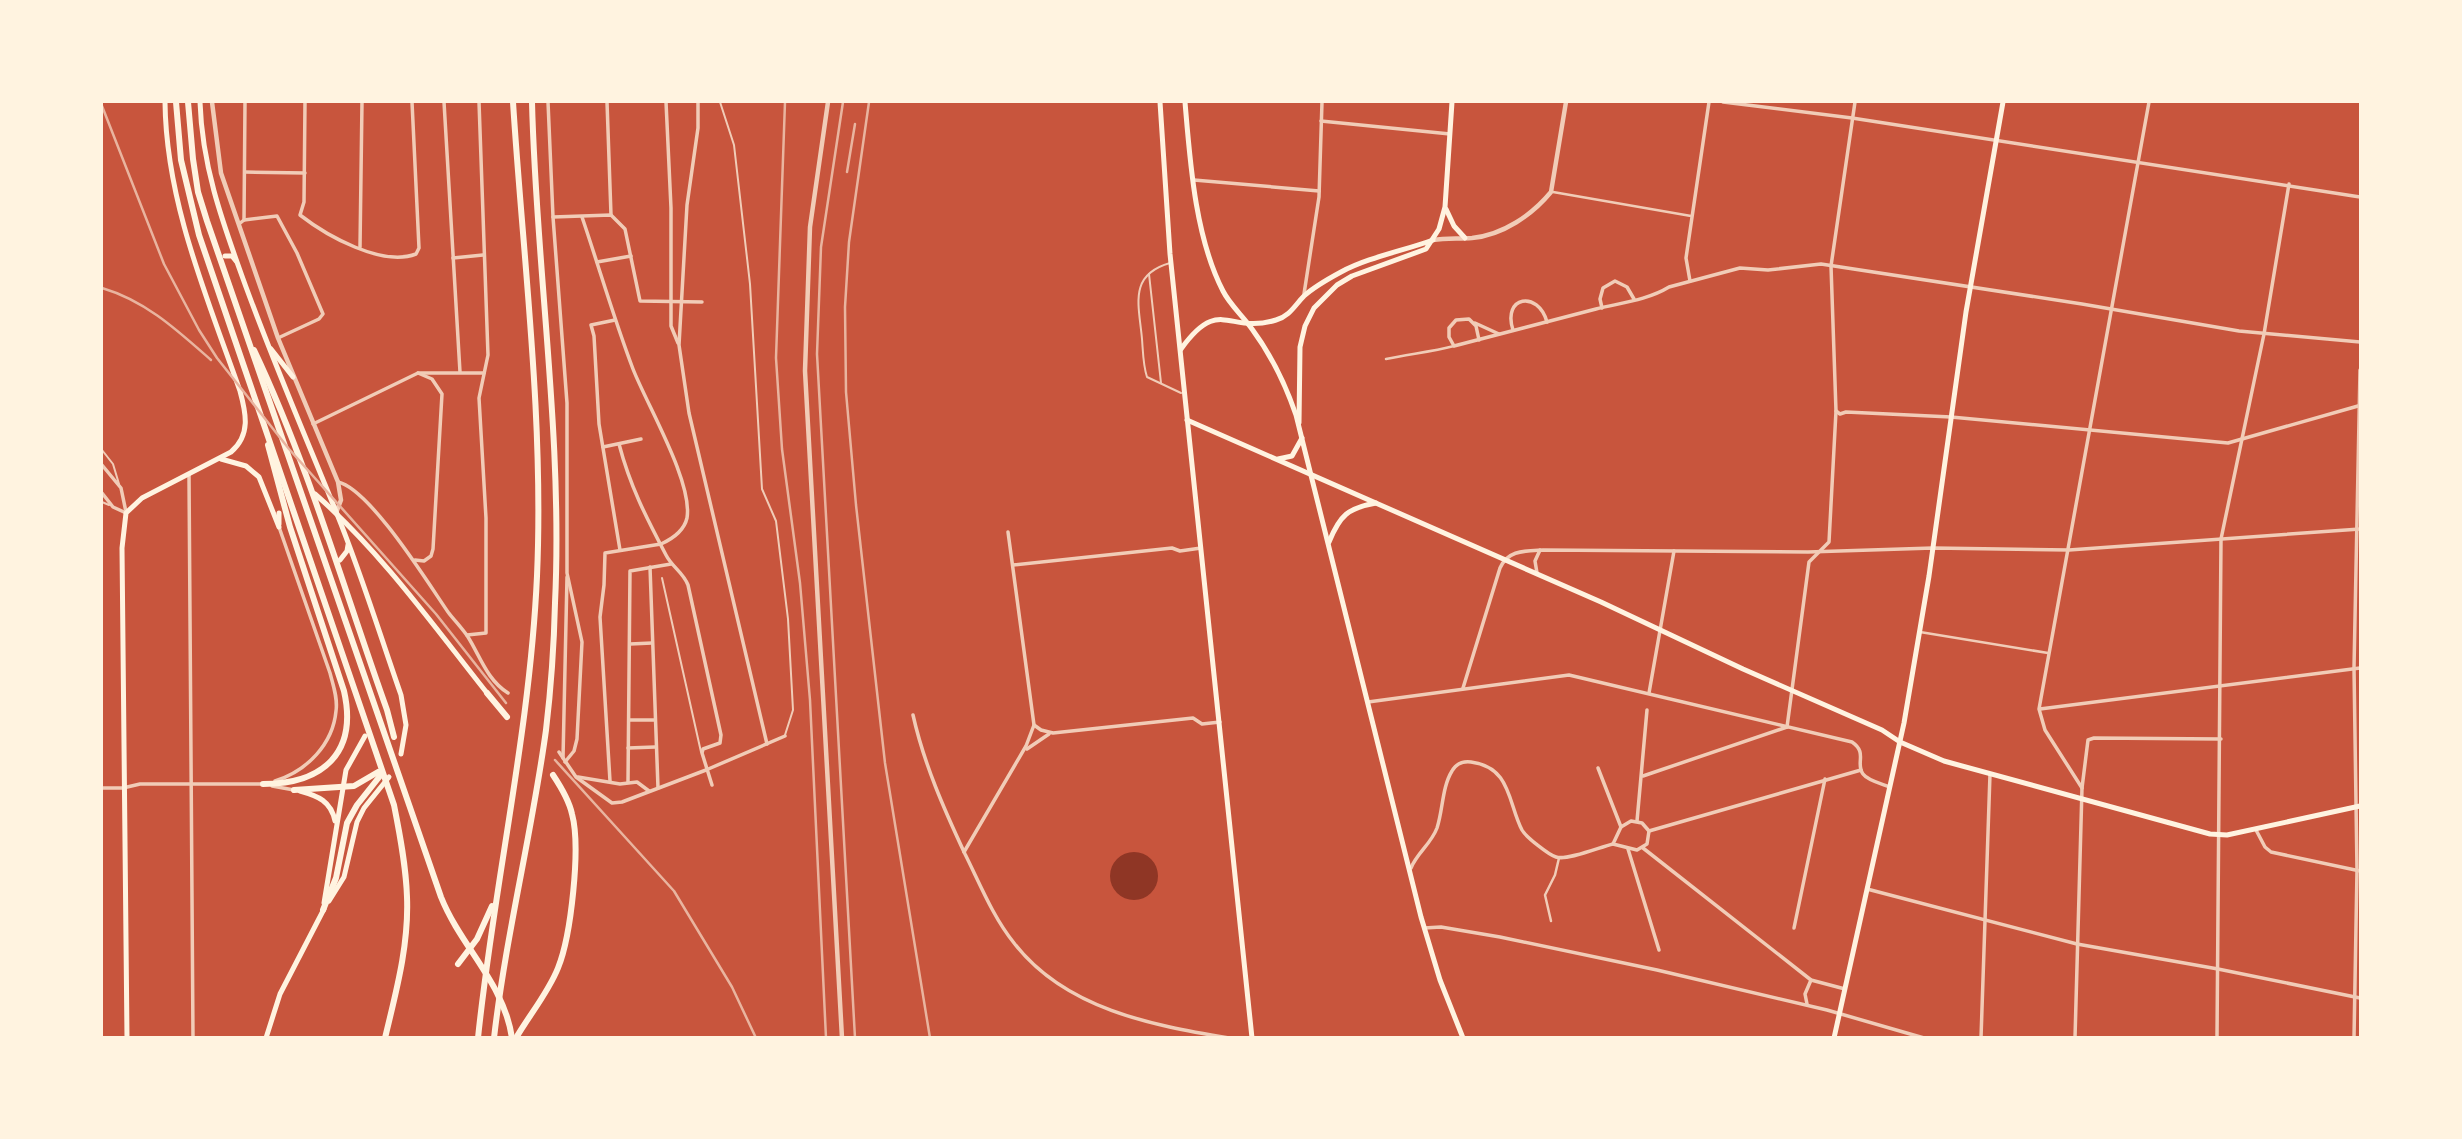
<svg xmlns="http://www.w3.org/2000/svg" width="2462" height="1139" viewBox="0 0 2462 1139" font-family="Arial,sans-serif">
	<rect width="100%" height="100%" fill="#c8553d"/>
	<circle fill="#8f3625" cx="1134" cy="876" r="24"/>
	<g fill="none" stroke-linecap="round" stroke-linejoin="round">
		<g stroke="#f1ccb7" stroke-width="2">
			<path d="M720 102 734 145 750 284 762 489 776 521 788 619 793 710 785 735"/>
			<path d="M1170 263C1128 275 1139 305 1142 339 1143 351 1143 365 1147 377L1181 393"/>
			<path d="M1149 274 1161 383"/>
			<path d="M102 450 113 464 119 484"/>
			<path d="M102 502 109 505"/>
			<path d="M662 578 701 752"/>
		</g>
		<g stroke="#f1ccb7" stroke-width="2.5">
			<path d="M1553 192 1691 216"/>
			<path d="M1386 359C1409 354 1431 352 1454 346"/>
			<path d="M1920 632 2048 653"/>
			<path d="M1551 921 1545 895 1555 875 1559 858"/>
		</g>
		<g stroke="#f1ccb7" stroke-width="3.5">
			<path d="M305 102 304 202 300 215C327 236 382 267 416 254L419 248 412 102"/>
			<path d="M444 102 460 372"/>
			<path d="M548 102 553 217 567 403V573L582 642 577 739 574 751 565 762"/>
			<path d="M607 102 611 215"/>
			<path d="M666 102 671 208V326L678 343"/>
			<path d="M698 102V128L687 205 679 345 689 413 767 744"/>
			<path d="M1723 102 1852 118 2360 197"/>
			<path d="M1321 121 1450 134"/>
			<path d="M245 172 305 173"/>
			<path d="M1194 180 1319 191"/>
			<path d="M553 217 611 215 625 229 640 301 702 302"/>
			<path d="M582 217C599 267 614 319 633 369 647 405 693 482 687 518 684 531 672 539 661 544L605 553 604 585 600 617 610 781"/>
			<path d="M244 220 245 102"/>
			<path d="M239 224 244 220 277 216 297 253 323 314 319 319 278 338"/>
			<path d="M360 247 362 102"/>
			<path d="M453 258 483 255"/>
			<path d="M597 262 631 256"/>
			<path d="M1690 281 1686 258 1709 102"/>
			<path d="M1304 294 1319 197 1322 102"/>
			<path d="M1602 308 1600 299 1603 288 1615 281 1627 287 1634 299"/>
			<path d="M615 320 591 325 594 336 599 424 620 550"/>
			<path d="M1475 323 1499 334"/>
			<path d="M1513 330C1502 296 1538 290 1547 322"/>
			<path d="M1479 340 1476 326 1469 319 1456 320 1449 328V337L1454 346C1501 334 1549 321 1596 309 1620 303 1648 300 1669 287L1740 268 1768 270 1821 264 2082 304 2239 331 2360 342"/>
			<path d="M1836 411 1840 414 1846 412 1951 417 2228 443 2358 406"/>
			<path d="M313 424 418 373H484"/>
			<path d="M619 444C630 486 646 517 666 555 672 567 683 572 688 585L721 735 720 743 703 749 702 753 712 785"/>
			<path d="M603 447 641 439"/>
			<path d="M102 465 121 488 126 512"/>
			<path d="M189 475 193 1038"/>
			<path d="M338 482C370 489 428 583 448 612 454 620 462 628 468 637 480 656 487 680 508 693"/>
			<path d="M102 493 113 507 126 513"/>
			<path d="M415 560 424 561 431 556 433 549 442 394 432 379 418 373"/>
			<path d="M1013 565 1172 548 1180 551 1201 548"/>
			<path d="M650 567 658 788"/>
			<path d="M1537 573 1535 561 1540 550"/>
			<path d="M467 635 486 633V518L479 398 488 355 479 102"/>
			<path d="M630 644 652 643"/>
			<path d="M1463 688 1500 568C1508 550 1524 551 1543 550L1808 552 1933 548 2069 550 2360 529"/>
			<path d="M1649 693 1674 551"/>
			<path d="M1368 702 1569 675 1852 742C1868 753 1855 763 1863 774 1868 781 1883 784 1890 787"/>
			<path d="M2040 709 2360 668"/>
			<path d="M913 715C924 764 944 809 965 854 980 884 993 917 1014 943 1065 1009 1151 1025 1229 1038"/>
			<path d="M629 720H655"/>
			<path d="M1034 725 1041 730 1053 733 1193 718 1202 724 1220 722"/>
			<path d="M1787 727 1809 562 1829 542 1836 411 1831 266 1855 102"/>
			<path d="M628 748 655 747"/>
			<path d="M1027 749 1049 734"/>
			<path d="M559 752 576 777 612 803 622 802 706 770 785 736"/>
			<path d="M563 758 567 577"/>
			<path d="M1598 768 1621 827"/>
			<path d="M1643 776 1787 727"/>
			<path d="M578 777 620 784 637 782 649 791"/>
			<path d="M275 781C307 771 333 744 336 711 338 698 333 685 330 673L279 527"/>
			<path d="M628 782 630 571 671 564"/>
			<path d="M272 786 294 790"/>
			<path d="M102 788H123L140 784H264"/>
			<path d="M2082 788 2045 730 2039 709 2149 102"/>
			<path d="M1631 821 1642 823 1649 831 1647 844 1637 850 1613 844 1621 827Z"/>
			<path d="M1637 821 1647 710"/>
			<path d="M2256 830 2265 847 2271 852 2360 871"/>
			<path d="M1649 831 1861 770"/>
			<path d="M1643 848 1811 980 1845 989"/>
			<path d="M1628 849 1659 950"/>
			<path d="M964 852 1026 746 1034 725 1008 532"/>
			<path d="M1411 868C1417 853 1431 844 1437 828 1443 810 1442 787 1452 771 1456 764 1463 761 1471 762 1511 767 1508 803 1522 830 1526 837 1549 855 1556 857 1567 861 1600 847 1613 844"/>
			<path d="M1867 889 2077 944 2218 969 2360 998"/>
			<path d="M1424 928 1441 927 1500 937 1657 970 1827 1010 1924 1038"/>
			<path d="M1794 928 1825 779"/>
			<path d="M1807 1004 1805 994 1811 980"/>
			<path d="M1981 1038 1990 774"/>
			<path d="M2075 1038 2082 788 2088 740 2094 738 2221 739"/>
			<path d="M2217 1038 2221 539 2264 334 2289 184"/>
			<path d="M2354 1038 2357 870 2354 668 2360 370"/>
		</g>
		<g stroke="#f1ccb7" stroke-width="4.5">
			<path d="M212 102 221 173 278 338 338 482 341 500 336 513"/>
			<path d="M828 102 810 227 805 371 842 1038"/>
			<path d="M1433 240C1446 238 1458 239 1472 238 1503 235 1532 215 1551 192L1566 102"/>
		</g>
		<g stroke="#fff3e0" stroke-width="5">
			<path d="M200 102C202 164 221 218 242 276 271 357 305 435 337 514 361 573 380 635 401 695L406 725 401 754"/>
			<path d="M1446 209 1454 226 1465 238"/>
			<path d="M225 256H232L236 261"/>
			<path d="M271 349 293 377"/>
			<path d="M1181 349C1220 295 1228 335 1276 320 1290 316 1295 305 1304 296 1315 286 1328 279 1341 272 1369 257 1403 251 1433 240"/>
			<path d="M1187 420 1601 602 1743 669 1882 730 1900 742 1944 761 2210 834 2227 835 2360 806"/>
			<path d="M1299 423 1300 347 1305 326 1314 308 1337 285 1352 276 1426 249 1439 229 1445 207 1452 102"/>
			<path d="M221 459 246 466 259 477 279 527"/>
			<path d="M315 494C381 552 433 625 487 693"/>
			<path d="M279 524V513"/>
			<path d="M340 560 347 551 348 545"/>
			<path d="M300 791C318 796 331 801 335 821"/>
			<path d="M329 901 344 877 357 822 364 808 389 777"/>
			<path d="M324 903 346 770 365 736"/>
			<path d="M127 1038 122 548 126 513 142 498 231 452C251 435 246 413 240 391 207 297 166 202 165 102"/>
			<path d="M266 1038 280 994 324 909"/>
			<path d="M1834 1038 1904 723 1929 576 1966 312 2003 102"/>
		</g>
		<g stroke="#fff3e0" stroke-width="5">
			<path d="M1160 102 1170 254 1252 1038"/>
			<path d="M1185 102C1190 161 1195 237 1223 291 1230 305 1243 316 1252 329 1272 356 1285 383 1296 415L1421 917 1440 980 1463 1038"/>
			<path d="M1278 459 1292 456 1302 438"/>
			<path d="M1329 542C1340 515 1348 508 1376 503"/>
		</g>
		<g stroke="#fff3e0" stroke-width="6">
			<path d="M176 102 181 160 199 235 394 805C400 835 406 866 407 897 409 945 396 992 385 1038"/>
			<path d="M188 102 193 159 198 192 207 221 441 897C461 947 504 983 512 1038"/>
			<path d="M254 350C309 466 344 590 387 710L394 737"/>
			<path d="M487 693 507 717"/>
			<path d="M263 784C323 784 358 753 344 691L290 527 268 445"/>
			<path d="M294 790 354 786 378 772"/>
			<path d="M323 910 336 878 347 823 357 805 380 776"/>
			<path d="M458 964 477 939 492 906"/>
			<path d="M478 1038C494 883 530 732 537 576 544 418 523 259 513 102"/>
			<path d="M494 1038C506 934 532 833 546 730 551 688 554 645 555 603 563 435 536 269 532 102"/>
			<path d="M516 1038C530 1014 548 993 558 968 571 936 581 847 572 814 569 800 561 787 553 775"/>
		</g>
		<g stroke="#e9b49f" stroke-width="2.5">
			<path d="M785 102 776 358 782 449 800 583 810 700 826 1038"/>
			<path d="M843 102 821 247 817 354 855 1038"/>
			<path d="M869 102 849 242 845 307 846 392 856 505 885 763 930 1038"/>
			<path d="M102 106 164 264 199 330 217 358 289 449 436 614 506 703"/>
			<path d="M847 172 855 124"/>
			<path d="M102 288C146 301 177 330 211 360"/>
			<path d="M555 760 674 891 732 987 756 1038"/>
		</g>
	</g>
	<rect width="2462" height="1139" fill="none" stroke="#fff3e0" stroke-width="206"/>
</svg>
